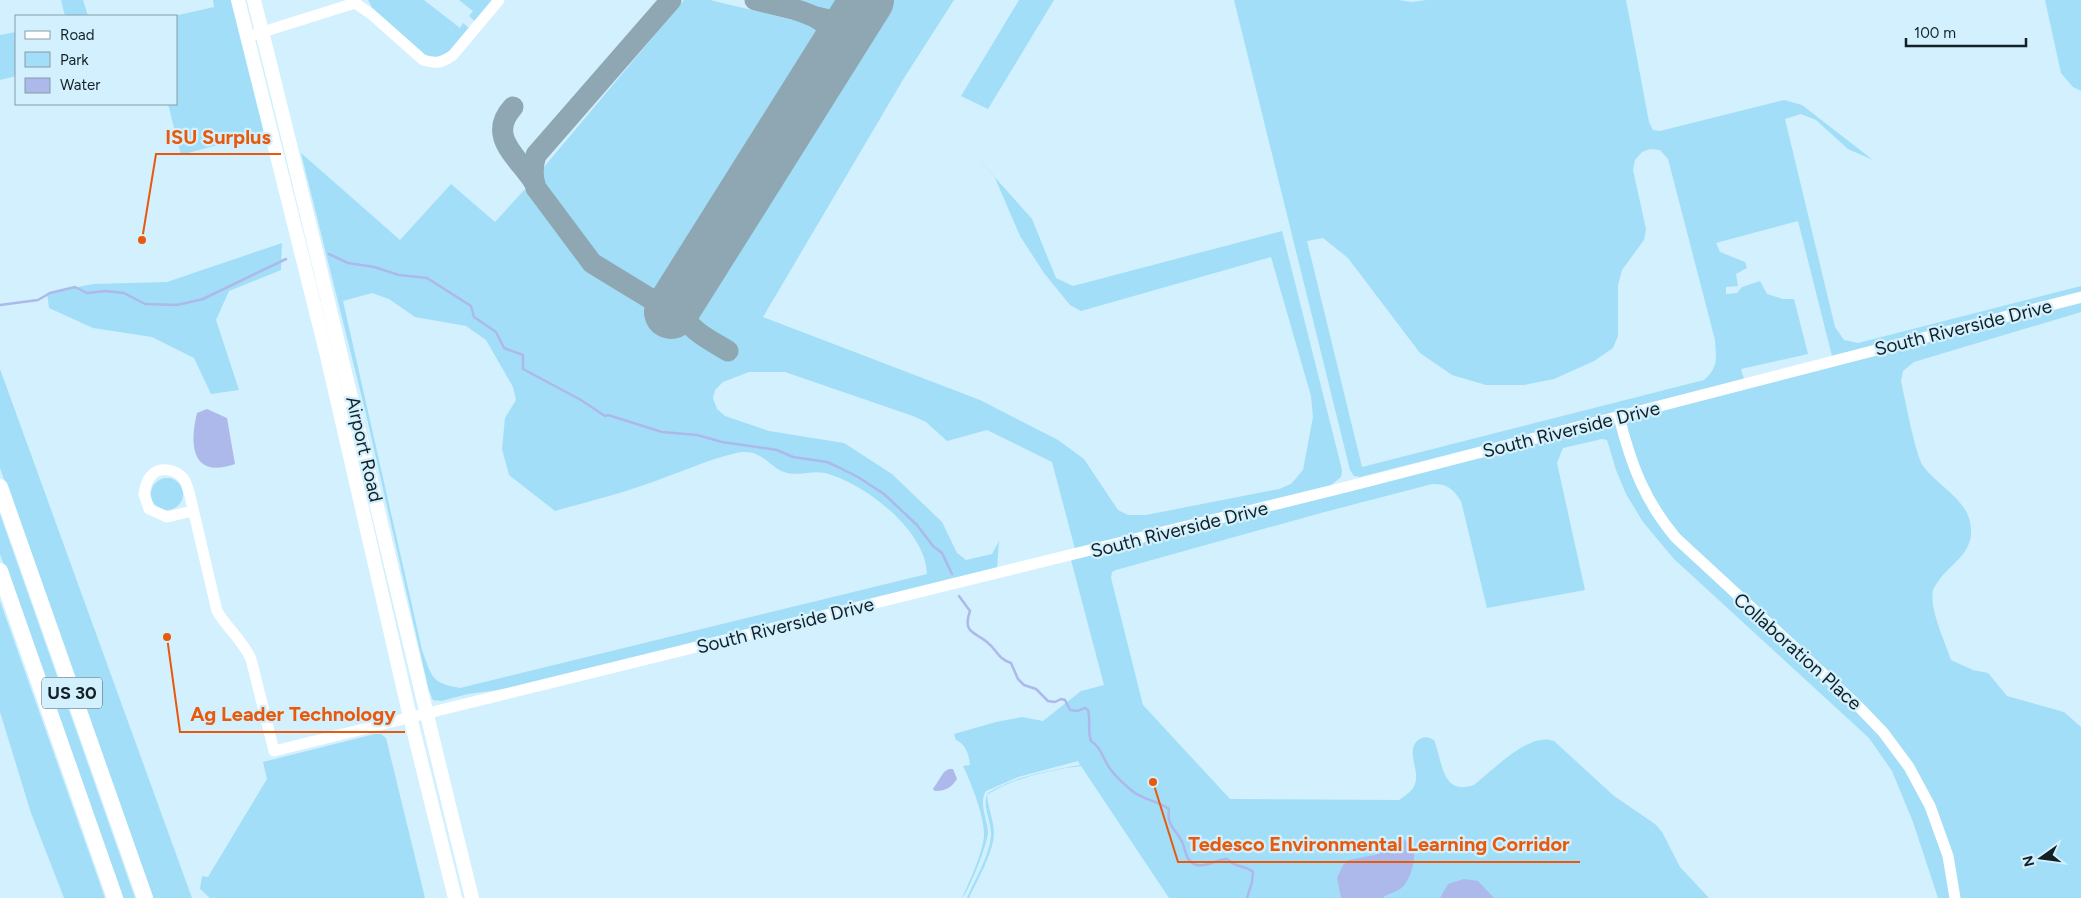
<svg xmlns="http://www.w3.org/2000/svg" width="2081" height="898" viewBox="0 0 2081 898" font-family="Figtree,sans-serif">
	<rect width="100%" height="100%" fill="#d2f0fd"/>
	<g fill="#a2def7" fill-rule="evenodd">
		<path d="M61 0H83L88 16H65Z"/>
		<path d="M213 0H233L264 130 258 134 181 155 168 104H176V16H174L214 7Z"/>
		<path d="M368 0H424L460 28 463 23 470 29 445 58 425 57 375 13Z"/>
		<path d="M459 0H495L476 22 469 16 473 11Z"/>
		<path d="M684 0H710L813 25 823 31 826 41 666 296 651 292 597 259 543 186 539 173Z"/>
		<path d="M777 0H851L841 16Z"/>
		<path d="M884 0H954L904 78 763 317 980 400 1058 440 1084 459 1118 510 1128 515H1146L1279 489 1291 484 1303 470 1313 417 1311 396 1271 257 1081 311 1070 305 1044 273 1020 236 995 178 974 154 1032 219 1056 278 1073 286 1282 231 1342 470 1341 477 1330 486 1075 549 1052 462 987 430 947 441 926 422 913 416 785 372H749L723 382 715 390 713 398 717 409 725 416 769 431 844 443 892 474 942 522 957 553 966 560 992 554 999 541 997 568 512 688 468 694 441 701 433 700 429 691 366 414 301 153 400 240 451 184 495 222 525 189 587 271 723 358 730 347 694 324 686 313ZM372 293 389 299 415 317 466 326 486 340 513 387 516 400 505 418 502 449 509 475 555 511C586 502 619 494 650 483 676 474 709 459 736 453 763 447 768 468 787 473 799 476 813 470 825 473 864 483 926 530 927 574L460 688C431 683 432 677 422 650L343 301Z"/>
		<path d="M1019 0H1054L988 109 961 96Z"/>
		<path d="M1234 0H1398L1412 2 1427 0H1626L1649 122 1653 130 1660 131 1784 100 1802 105 1873 160 1848 149 1816 120 1801 114 1785 119 1835 327 1844 340 1858 343 2081 286V293L1832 356 1798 221 1716 243 1720 252 1745 262 1747 268 1736 274 1738 286 1726 287V294L1737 293 1742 287 1760 281 1767 294 1783 299H1794L1808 354 1741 369 1744 379 1360 477 1354 476 1350 470ZM1650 149 1660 150 1668 159 1715 340C1716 358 1719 367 1704 380L1362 467 1307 241 1323 238 1348 258 1420 353 1452 375 1486 385H1524L1554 379 1594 361 1613 348 1618 336V285L1622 270 1644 240 1646 229 1633 170 1635 160 1642 152Z"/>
		<path d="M2045 0H2081V91L2073 87 2061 73Z"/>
		<path d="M16 32V76L0 80V35Z"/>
		<path d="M282 243 281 270 229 291 216 320 239 390 211 394 194 358 152 337 93 328 49 308 47 293 93 284 167 282Z"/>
		<path d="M2081 303V312L1914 362 1903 371 1901 381C1905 398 1915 454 1923 466 1939 488 1971 500 1971 531 1972 553 1951 564 1939 580 1937 583 1934 587 1933 590 1929 609 1945 641 1951 660L1973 670 1988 673 2007 696 2064 712 2081 727V898H1938L1913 822 1892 771 1869 738 1674 559 1643 522 1626 494 1616 470 1607 440 1602 439 1563 448 1557 463 1585 590 1487 608 1461 501C1452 488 1448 484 1432 484L1321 513 1116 570 1112 572 1111 578 1143 705 1230 799 1399 800C1407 795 1415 789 1416 780 1418 767 1405 748 1420 739 1425 736 1429 737 1434 740 1443 762 1441 796 1474 785 1493 770 1530 731 1554 741L1614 796 1655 824 1662 832 1680 867 1709 898H1169L1081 766C1053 769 1010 779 987 795 988 808 994 821 994 834 993 853 977 881 969 898H967C975 879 989 857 991 836 992 822 981 805 988 793 1012 777 1052 770 1080 765L1078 761 1018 777 986 791C978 804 988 820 988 833 987 845 969 891 962 898 969 883 983 852 984 836 985 817 971 783 963 766L970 765C969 755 966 744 956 740L954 734 996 722 1022 717 1043 721 1081 691 1104 685 1071 560 1347 492Z"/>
		<path d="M0 369 192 898H152L148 887 0 468Z"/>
		<circle cx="167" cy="494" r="16"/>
		<path d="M0 514 135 898H122L0 554Z"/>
		<path d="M0 601 105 898H64L31 813 0 712Z"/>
		<path d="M375 734H381L386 738 425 898H210L200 889 202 876 208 877 267 779 263 762Z"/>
	</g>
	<g fill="#adb9ea">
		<path d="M207 409 227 418 235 464C192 479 189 446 197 413Z"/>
		<path d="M949 769H953L957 779C951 788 945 791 935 791L933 789 944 772Z"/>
		<path d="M1399 838 1411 843C1419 853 1411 882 1400 889 1395 893 1388 893 1383 898H1341L1337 878 1343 865 1349 860 1379 854Z"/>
		<path d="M1464 879 1478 881 1494 898H1440L1448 884Z"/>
	</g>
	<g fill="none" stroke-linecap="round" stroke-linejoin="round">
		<g stroke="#adb9ea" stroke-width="2.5">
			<path d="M329 254 348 263 374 267 399 275 427 278 471 306 474 317 496 332 504 348 523 355V369L581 400 605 416 608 415 662 432 697 435 722 442 777 450 793 457 827 462 838 467 858 477 884 494 917 525 933 546 942 553 952 574"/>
			<path d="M0 305 38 300 50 293 75 287 87 293 106 291 124 293 145 304 177 305 203 299 286 259"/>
			<path d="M959 596 970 611C962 633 975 632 987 642 997 650 998 659 1011 663L1018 679 1024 685 1036 689 1048 701 1055 702 1061 699 1065 700 1070 710 1077 711 1085 708 1088 710C1091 721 1087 730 1091 741 1102 748 1103 760 1111 770 1116 777 1124 784 1131 790 1142 800 1157 800 1169 809 1166 827 1177 829 1183 844 1186 852 1186 862 1197 865 1208 867 1217 859 1227 859 1235 868 1245 865 1253 872L1252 882 1247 898"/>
		</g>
		<g stroke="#8ea7b2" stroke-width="21">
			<path d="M671 0 536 155C532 167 532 177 536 188L592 263 654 301H668L680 297C682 329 704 336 728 351"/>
			<path d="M755 0C783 8 847 12 830 56L791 119"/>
			<path d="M817 17C841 24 852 22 866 0"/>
			<path d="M513 107C486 136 518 157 534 182"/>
		</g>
		<path stroke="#8ea7b2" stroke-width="54" d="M671 312 867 0"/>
		<g stroke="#fff" stroke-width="11">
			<path d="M356 0 355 3 371 14 423 60C436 64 442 63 453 55L499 0"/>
			<path d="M247 37 355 3"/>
			<path d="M1619 417C1631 464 1644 500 1676 538L1857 705 1883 732 1909 767 1930 806 1948 856 1955 898"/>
			<path d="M193 511 167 517 149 509 144 494C145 488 146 481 151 476 159 466 175 469 183 478 187 482 188 490 190 496L217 611C227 628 243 641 251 659L274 751 1350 486 2081 297"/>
		</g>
		<g stroke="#fff" stroke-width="14">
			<path d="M238 0 327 356 410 717 455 898"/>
			<path d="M254 0C330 299 397 599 472 898"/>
		</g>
		<g stroke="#fff" stroke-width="16">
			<path d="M0 487 145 898"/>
			<path d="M0 571 115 898"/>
		</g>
	</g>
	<g text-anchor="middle" stroke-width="4.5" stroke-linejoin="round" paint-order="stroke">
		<rect fill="#d2f0fd" stroke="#4c5f67" stroke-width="1" x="42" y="677.5" width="60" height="31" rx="4"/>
		<g font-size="18" font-weight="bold" fill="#132127">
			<text x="72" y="699">US 30</text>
		</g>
		<g font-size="19" fill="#132127" stroke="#d2f0fd">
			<text transform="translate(1963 327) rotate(-14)" y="7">South Riverside Drive</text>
			<text transform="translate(1571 429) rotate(-14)" y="7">South Riverside Drive</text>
			<text transform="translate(365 449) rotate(77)" y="7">Airport Road</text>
			<text transform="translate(1179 529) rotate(-14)" y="7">South Riverside Drive</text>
			<text transform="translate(785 625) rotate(-14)" y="7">South Riverside Drive</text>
			<text transform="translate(1798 651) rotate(42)" y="7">Collaboration Place</text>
		</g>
	</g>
	<path fill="none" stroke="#e8590c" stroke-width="2" d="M142 240L156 154H281M167 637L180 732H405M1153 782L1178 862H1580"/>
	<g fill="#e8590c" stroke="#d2f0fd" stroke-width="2">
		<circle cx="142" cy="240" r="5"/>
		<circle cx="167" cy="637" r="5"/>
		<circle cx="1153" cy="782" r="5"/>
	</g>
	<g font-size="20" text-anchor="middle" font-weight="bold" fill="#e8590c" stroke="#d2f0fd" stroke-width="4.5" stroke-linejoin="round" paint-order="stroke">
		<text x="218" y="144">ISU Surplus</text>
		<text x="293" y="721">Ag Leader Technology</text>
		<text x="1379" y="851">Tedesco Environmental Learning Corridor</text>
	</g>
	<rect x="15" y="15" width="162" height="90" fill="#d2f0fd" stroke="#869da7"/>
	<rect x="25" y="31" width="25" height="8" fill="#ffffff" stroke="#869da7"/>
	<text x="60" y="40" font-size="15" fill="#132127">Road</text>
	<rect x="25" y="52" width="25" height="15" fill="#a2def7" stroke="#869da7"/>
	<text x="60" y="65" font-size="15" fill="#132127">Park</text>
	<rect x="25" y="78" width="25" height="15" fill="#adb9ea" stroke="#869da7"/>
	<text x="60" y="90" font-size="15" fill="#132127">Water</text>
	<g transform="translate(2041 858) rotate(256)" stroke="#d2f0fd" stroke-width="4" paint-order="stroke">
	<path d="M0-4L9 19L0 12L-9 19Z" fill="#132127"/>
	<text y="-8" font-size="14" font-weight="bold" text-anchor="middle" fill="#132127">N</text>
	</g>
	<path d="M1906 38v8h120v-8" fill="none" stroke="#132127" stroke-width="2.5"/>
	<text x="1914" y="38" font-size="15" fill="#132127" stroke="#d2f0fd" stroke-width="4" paint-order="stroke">100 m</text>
</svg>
